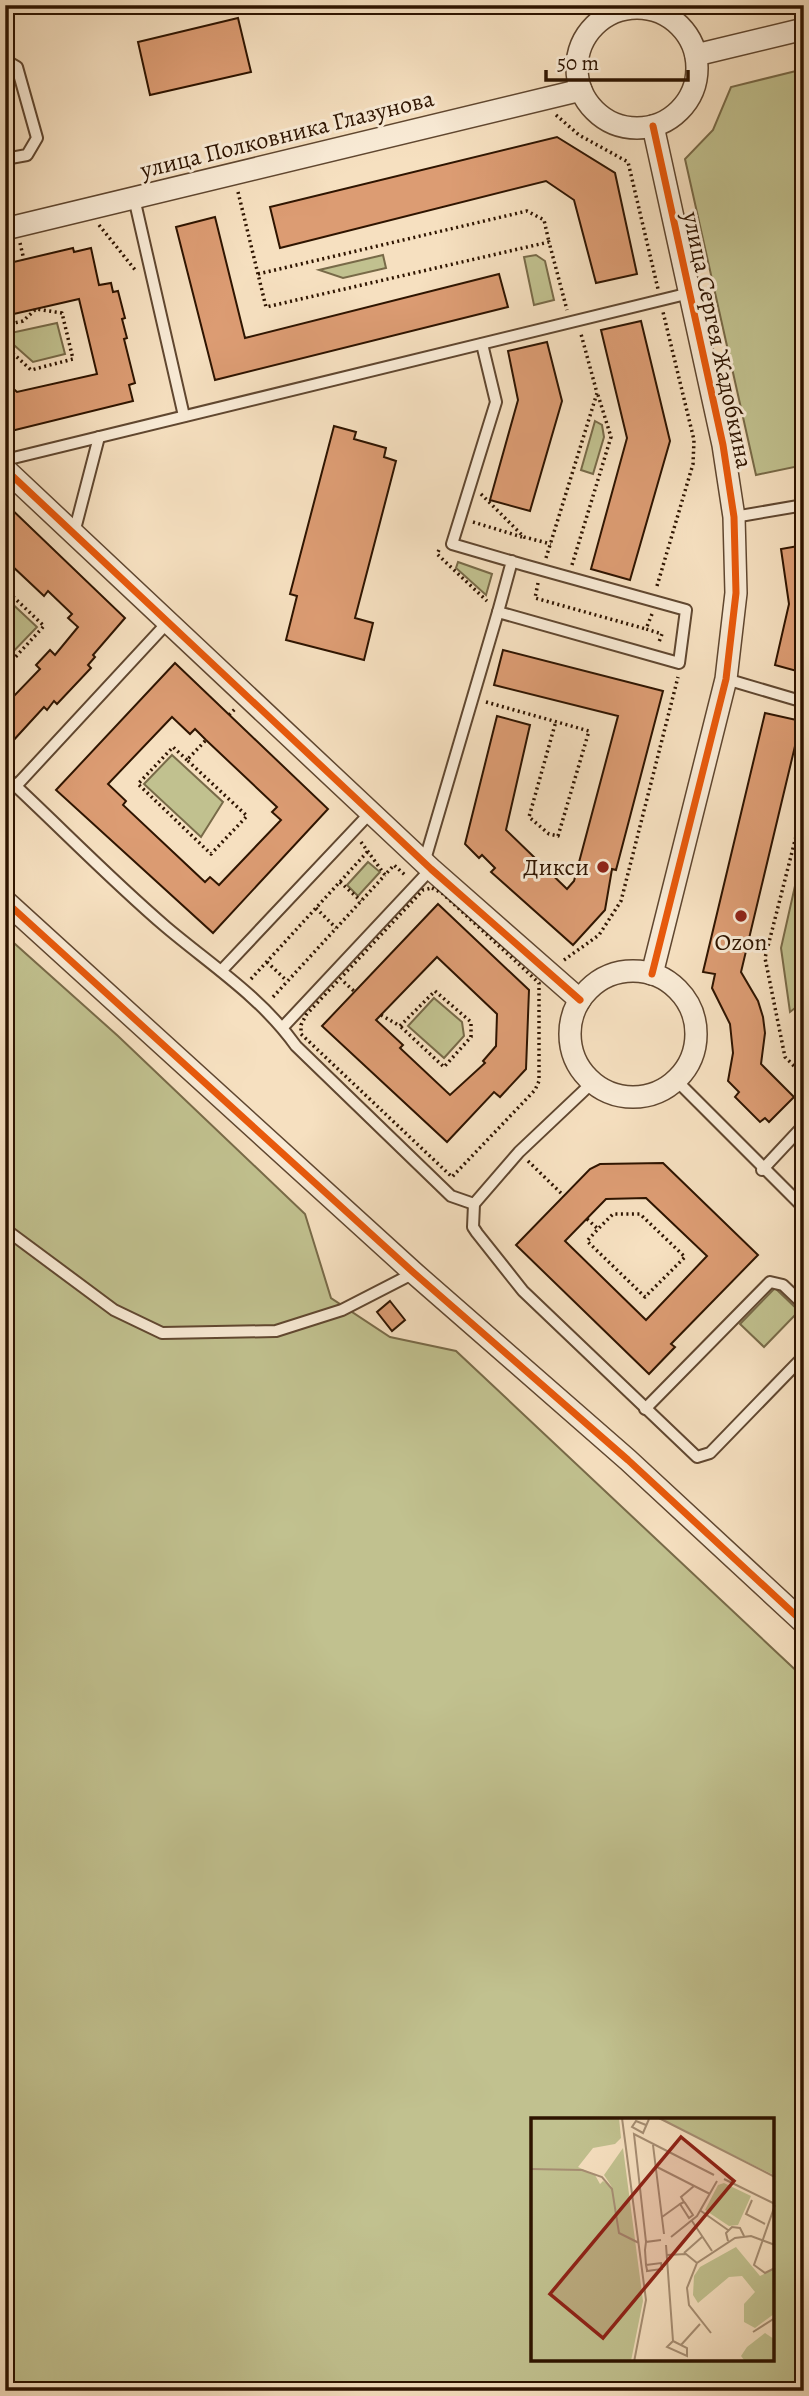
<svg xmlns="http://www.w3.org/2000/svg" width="809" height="2396" viewBox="0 0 809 2396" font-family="Alegreya,serif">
	<rect width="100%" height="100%" fill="#f6e0c0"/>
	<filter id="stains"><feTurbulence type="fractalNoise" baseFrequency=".00286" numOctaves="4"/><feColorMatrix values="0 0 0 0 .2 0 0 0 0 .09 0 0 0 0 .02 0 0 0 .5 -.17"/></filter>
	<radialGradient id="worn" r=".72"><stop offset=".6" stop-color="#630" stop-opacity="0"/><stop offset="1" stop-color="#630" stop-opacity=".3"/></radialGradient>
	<g fill="#c1c18f" stroke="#786a48" stroke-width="2" fill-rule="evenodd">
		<path d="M804 69V465L756 475 685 159 713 130 731 87Z"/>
		<path d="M383 255 386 268 343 278 319 270Z"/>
		<path d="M536 255 545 261 554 300 534 305 524 257Z"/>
		<path d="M57 323 65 354 33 362 6 338V334Z"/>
		<path d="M595 421 602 425 604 437 593 474 581 470Z"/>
		<path d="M458 562 492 574 486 595 456 568Z"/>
		<path d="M5 597 37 627 9 656 5 653Z"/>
		<path d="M172 755 223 802 201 837 144 784Z"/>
		<path d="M804 846V1001L790 1012 781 948Z"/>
		<path d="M368 862 380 872 358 896 347 885Z"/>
		<path d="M5 935 118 1036 305 1214 331 1298 390 1337 456 1351 804 1678V2391H5ZM532 2120H772V2359H532Z"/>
		<path d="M434 998 462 1022 464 1036 444 1058 408 1026Z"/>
		<path d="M775 1288 799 1311 764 1347 740 1324Z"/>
	</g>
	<g fill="#dc9c73" stroke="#2e1400" stroke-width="2" fill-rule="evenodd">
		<path d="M238 18 251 72 150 95 138 42Z"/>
		<path d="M557 137 615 173 637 274 596 283 574 200 546 181 280 248 270 207Z"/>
		<path d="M215 217 245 338 499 274 508 307 215 380 176 227Z"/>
		<path d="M73 248 74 252 91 248 99 285 111 283 113 292 118 291 125 318 122 319 127 338 124 339 135 383 129 385 133 401 7 432 5 381 17 392 97 374 79 299 5 316V264Z"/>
		<path d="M641 321 670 441 630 580 591 569 627 438 601 330Z"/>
		<path d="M547 342 562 401 530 511 490 500 518 400 508 351Z"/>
		<path d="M334 426 356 432 354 439 386 448 384 457 396 461 355 618 373 623 364 660 286 640 297 596 290 594Z"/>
		<path d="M5 503 125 618 93 655 95 657 88 665 91 668 57 704 54 701 47 710 44 707 11 743 5 738V687L15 695 40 669 36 665 50 650 55 655 78 627 68 618 72 614 48 591 44 596 10 564 12 561 5 554Z"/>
		<path d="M804 545V673L775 665 789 604 781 549Z"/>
		<path d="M503 650 663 691 616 870 612 869 605 910 573 945 491 872 495 868 482 855 479 858 465 844 497 716 530 725 506 830 567 889 574 881 618 716 494 685Z"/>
		<path d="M175 663 328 809 213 933 56 790ZM172 717 190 734 195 729 206 740 277 807 272 812 281 820 219 885 210 877 205 882 123 805 126 801 108 784Z"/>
		<path d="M765 713 801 721 741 972 758 1001 763 1017 765 1033 761 1064 794 1097 769 1122 765 1118 760 1122 735 1097 739 1092 728 1081 733 1053 730 1024 712 988 715 974 703 972Z"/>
		<path d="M438 904 529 990 526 1069 500 1097 494 1092 447 1142 322 1026ZM437 957 497 1014 496 1046 483 1061 485 1063 450 1095 400 1048 403 1045 376 1020Z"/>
		<path d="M663 1163 758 1255 671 1344 675 1347 649 1374 516 1245 590 1169 600 1164ZM646 1198 707 1256 646 1320 565 1241 606 1199Z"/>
		<path d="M390 1301 405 1320 392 1331 377 1312Z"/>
	</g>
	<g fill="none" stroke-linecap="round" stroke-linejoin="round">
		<g stroke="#604730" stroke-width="14">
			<g id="lane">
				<path d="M5 60 17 67 37 138 27 155 5 159"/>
				<path d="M134 198 184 416"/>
				<path d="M482 344 496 402 452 544 524 565 686 610 679 663 498 612 512 561"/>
				<path d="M5 460 690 293"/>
				<path d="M734 517 804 505"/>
				<path d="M74 533 99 437"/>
				<path d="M726 679 804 702"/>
				<path d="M5 776C59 826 110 879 166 927 211 965 261 997 296 1046L451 1196 474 1204"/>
				<path d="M16 786 168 622"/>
				<path d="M424 863 498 612"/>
				<path d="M222 970 371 812"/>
				<path d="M283 1027 431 869"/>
				<path d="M676 1080 804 1208"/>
				<path d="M593 1082 519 1152 474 1204 473 1227 477 1233 523 1291 697 1457 710 1453 804 1356"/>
				<path d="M762 1170 804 1125"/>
				<path d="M5 1229 114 1310 162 1333 276 1331 342 1310 414 1273"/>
				<path d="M645 1409 770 1282 783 1285 804 1305"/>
			</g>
		</g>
		<g stroke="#604730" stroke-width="24">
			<g id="street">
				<circle cx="637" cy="68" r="60"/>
				<path d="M696 55 804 29"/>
				<path d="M5 229 581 90"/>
				<path d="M5 469 431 869 580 1000"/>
				<path d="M5 901 414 1273 628 1460 804 1623"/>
				<circle cx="633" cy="1034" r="63"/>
				<path d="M652 974 726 679 736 593 734 517 723 445 653 126"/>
			</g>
		</g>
		<g stroke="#2e1400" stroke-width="3.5" stroke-dasharray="2 3.5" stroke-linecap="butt">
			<path d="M556 115 579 135 628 162 658 289"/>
			<path d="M238 192 266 307 549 242 567 310"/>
			<path d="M99 225 136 271"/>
			<path d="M20 243 24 260"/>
			<path d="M258 274 527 211 544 220 549 242"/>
			<path d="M5 325 23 321 36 309 62 313 73 359 31 370 5 346"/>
			<path d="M481 494 524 537 551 544"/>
			<path d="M473 522 522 537"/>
			<path d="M439 550 437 554 487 601"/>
			<path d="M546 558 597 393 581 334"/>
			<path d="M572 565 611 437 598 395"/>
			<path d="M538 583 535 598 646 629"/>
			<path d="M657 586 693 464 694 440 663 312"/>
			<path d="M5 589 44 626 9 664 5 660"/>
			<path d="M652 614 646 629 662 634 659 642"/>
			<path d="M486 702 589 731 558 836 549 834 529 817 556 721"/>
			<path d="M229 715 235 709"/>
			<path d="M187 760 173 747 138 784 211 854 247 816 187 760 206 740"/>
			<path d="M804 805 765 958 785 1057 804 1076"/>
			<path d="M361 842 385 875 394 865 405 875"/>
			<path d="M340 882 361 901"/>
			<path d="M432 888 442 893 539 983V1081L535 1090 452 1177 301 1034V1025L306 1015 423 890Z"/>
			<path d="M316 908 336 928"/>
			<path d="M564 960 599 935 621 901 678 677"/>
			<path d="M267 962 287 981"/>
			<path d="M251 979 369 850"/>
			<path d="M344 982 355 992"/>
			<path d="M273 997 385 875"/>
			<path d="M381 1015 400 1026 435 991 471 1022V1037L444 1067 400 1026"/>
			<path d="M528 1161 564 1196"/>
			<path d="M587 1219 598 1229 613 1214H640L685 1257 645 1297 587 1241 598 1229"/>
		</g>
		<use href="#lane" stroke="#f9ebd6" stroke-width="10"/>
		<use href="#street" stroke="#f9ebd6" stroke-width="21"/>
		<g stroke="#f9ebd6" stroke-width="11">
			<g id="cycleway">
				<path d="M5 469 431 869 580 1000"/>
				<path d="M5 901 414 1273 628 1460 804 1623"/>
				<path d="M652 974 726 679 736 593 734 517 723 445 653 126"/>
			</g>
		</g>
		<use href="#cycleway" stroke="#e8590c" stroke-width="7"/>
	</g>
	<g fill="#8f2418" stroke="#f9ebd6" stroke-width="2.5">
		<circle cx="603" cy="867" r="7"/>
		<circle cx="741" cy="916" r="7"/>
	</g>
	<g text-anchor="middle" stroke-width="6" stroke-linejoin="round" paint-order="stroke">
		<g font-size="24" fill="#2e1400" stroke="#f9ebd6">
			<text transform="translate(287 134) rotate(-14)" y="8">улица Полковника Глазунова</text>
			<text transform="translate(718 340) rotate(78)" y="8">улица Сергея Жадобкина</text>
		</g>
		<g font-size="24" fill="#2e1400" stroke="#f9ebd6" text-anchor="end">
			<text x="589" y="875">Дикси</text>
			<text x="741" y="950" text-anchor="middle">Ozon</text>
		</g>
	</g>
	<g transform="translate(531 2118)">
		<rect width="243" height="243" fill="#f6e0c0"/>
		<path d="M0 0H88L90 20 84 26 62 30 47 49 64 57 69 66 72 63 81 69 73 57 92 30 112 183 100 243H0ZM126 0H243V57ZM193 65 220 78 207 107 198 108 174 92 187 67ZM205 129 229 158 243 151V196L224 210 213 204V186L224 174 211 158 198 159 167 185 162 177 163 158 169 149ZM234 215 243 221V243L213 242 210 238 216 229Z" fill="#c1c18f"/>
		<path fill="none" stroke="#a68e73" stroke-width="2" d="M91 0 115 182 103 244M128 0 244 59M115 7 105 3 101 9 112 15 118 1M122 27 133 116M126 49 179 76M0 51 51 52 71 59 81 71 88 115 108 125M193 61 244 86M221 82 215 96 234 106M153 84 149 86 158 100 162 97 154 85 153 84 150 79 163 68M244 87 223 147 234 155 244 150M170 93 197 112M131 99 149 86M161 103 181 133M140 119 166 98 186 63M197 123 195 115 201 109 209 110 213 118M115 124 103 16 183 57M135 127 142 223 136 229 156 238V230L142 223M153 135 171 119M136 137 155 136 166 145M115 147 130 145 131 151 116 153V152L115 147 114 132 115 124 130 122M222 214 244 200M180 215 158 187 156 170 166 145 204 120 220 118 244 127M150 227 169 206"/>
		<path fill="#8f2418" fill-opacity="0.15" stroke="#8f2418" stroke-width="3.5" d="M150 19 203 63 72 220 19 176Z"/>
		<rect width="243" height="243" fill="none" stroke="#2e1400" stroke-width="3.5"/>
	</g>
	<rect width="809" height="2396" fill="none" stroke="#f6e0c0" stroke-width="28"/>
	<rect x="7" y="7" width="795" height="2382" fill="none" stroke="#2e1400" stroke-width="3.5"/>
	<rect x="14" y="14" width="781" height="2368" fill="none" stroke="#2e1400" stroke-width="2"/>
	<path d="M546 70v10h142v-10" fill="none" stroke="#2e1400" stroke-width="3.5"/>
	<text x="557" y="70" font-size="21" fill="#2e1400" stroke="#f9ebd6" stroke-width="5" paint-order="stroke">50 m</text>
	<rect width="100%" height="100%" filter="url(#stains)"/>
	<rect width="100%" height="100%" fill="url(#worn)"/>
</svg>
